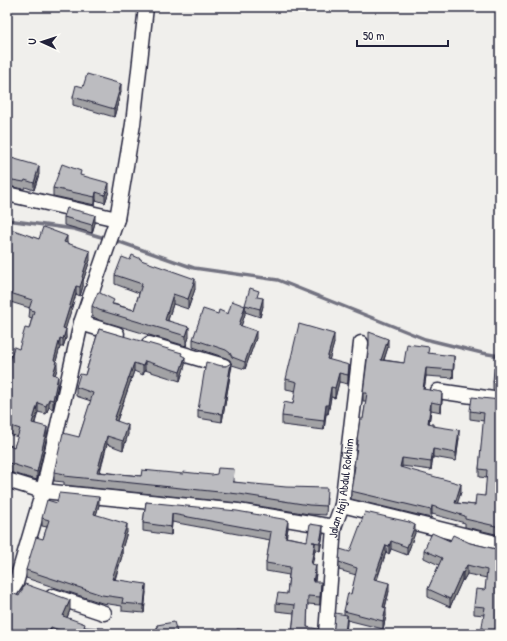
<svg xmlns="http://www.w3.org/2000/svg" width="507" height="641" viewBox="0 0 507 641" font-family="'Patrick Hand',sans-serif">
	<rect width="100%" height="100%" fill="#f0efec"/>
	<filter id="ink" filterUnits="userSpaceOnUse"><feTurbulence type="fractalNoise" baseFrequency=".025" numOctaves="2"/><feDisplacementMap in="SourceGraphic" scale="8" xChannelSelector="R" yChannelSelector="G"/><feConvolveMatrix kernelMatrix="1 2 1 2 8 2 1 2 1" color-interpolation-filters="sRGB"/></filter>
	<g filter="url(#ink)">
		<g fill="none" stroke-linecap="round" stroke-linejoin="round">
			<g stroke="#737381" stroke-width="3.5">
				<path d="M7 220 74 229 108 239"/>
				<path d="M114 240 194 268 278 280 425 339 482 353 500 356"/>
			</g>
			<g stroke="#22223b" stroke-width="17">
				<g id="street">
					<path d="M7 194 117 219"/>
					<path d="M81 323 117 334"/>
					<path d="M149 344 224 366"/>
					<path d="M438 391 500 400"/>
					<path d="M7 480 43 491 238 511 334 527"/>
					<path d="M342 505 500 544"/>
					<path d="M53 596 104 613"/>
					<path d="M7 597 16 583 43 491 81 323 117 219 133 124 146 7"/>
					<path id="s1" d="M326 634 334 527 342 505 361 343"/>
				</g>
			</g>
			<use href="#street" stroke="#fdfcf7" stroke-width="14"/>
		</g>
		<g fill="#a2a2a5" stroke="#22223b">
			<path d="M83 87 121 92 114 117 73 105V97Z"/>
			<path d="M7 159 39 174 34 190 25 187 24 189 7 186Z"/>
			<path d="M81 176 109 191 105 203 96 200 95 205 53 196V188Z"/>
			<path d="M64 217 95 223 92 233 64 225Z"/>
			<path d="M7 231 39 239 67 243 90 260 83 281V286L80 296 76 294 65 329 66 338 63 347H60L56 361 57 369 55 375 58 384 53 409 49 407 46 414 38 412 35 423 47 436 37 480 9 472 7 444 14 447 18 437 8 434V425L9 423 7 422V359L10 360 19 349 29 329 32 318 29 317 30 308 7 301Z"/>
			<path d="M130 260H141L195 289 188 309 173 304 168 320 189 337 186 346 99 320 92 316V306L114 304 134 310 139 293 115 284V275Z"/>
			<path d="M245 305 263 306 260 317 245 312Z"/>
			<path d="M218 314H245L241 326 256 338 245 369 232 365 230 360 226 358 193 347V339Z"/>
			<path d="M99 329 182 356 185 365 180 381 145 370 143 375 134 371 117 421 128 434 123 450 107 444 100 472 141 476 234 478V482L327 497 326 515 309 514 239 503 64 485V482L54 481V472L79 437 91 401 76 396V387L85 375Z"/>
			<path d="M334 343 329 360 349 374 348 384 339 382 335 398 331 397 328 414H326L324 430 282 425V416L293 404 296 391 286 389V379Z"/>
			<path d="M388 347 384 360 404 363 429 353 454 364 453 378 426 376 424 389 442 400 441 412 431 410 429 423 433 426 459 438 456 461 433 457 431 470 402 466V468L461 492 457 503 475 505 485 496 487 478 479 477V469L484 421 470 419V411L500 400V535L465 527V523L432 514 431 518 351 499V491L354 473V466L357 447V440L363 419 366 401H363V393Z"/>
			<path d="M222 366H226L231 370 222 422 198 418V410Z"/>
			<path d="M500 369V392L493 390V382Z"/>
			<path d="M146 502 288 528 286 537 307 541 323 534 320 551 315 550 312 564 316 573 315 582 321 590 320 605 308 604 307 627 322 633 329 634 333 631 344 614V611L351 594 356 575 339 570V562L350 552 415 533 407 555 391 549 389 554 386 552 377 580 389 591 385 608 386 616 383 629 347 620 346 634H292L294 613 276 611V603L287 594 289 575 266 571V563L270 540 172 522 171 535 143 531V523Z"/>
			<path d="M57 503 99 505 96 515 127 532 122 549V556L115 580 146 592 144 613 122 611V606L102 603 26 578V570L43 539 47 527 42 526V518Z"/>
			<path d="M450 541 470 543 500 550 484 615 474 614V606L485 590 487 578 467 574 463 581 462 580 450 607 428 597V589L439 565 424 558V550Z"/>
			<path d="M19 596 70 610 67 618 85 627 104 634H7Z"/>
			<path d="M157 625 177 634H157Z"/>
		</g>
		<g fill="#848486" stroke="#22223b">
			<path d="M121 84V92L114 117V109Z"/>
			<path d="M39 166V174L34 190V183Z"/>
			<path d="M109 183V191L105 203V195Z"/>
			<path d="M96 192V200L95 205V197Z"/>
			<path d="M95 215V223L92 233V225Z"/>
			<path d="M67 236V244L64 242Z"/>
			<path d="M90 251V260L83 281V286L80 296V287L82 277Z"/>
			<path d="M195 279V289L188 309V299Z"/>
			<path d="M76 286V294L63 337V328Z"/>
			<path d="M173 294V304L165 329V320Z"/>
			<path d="M263 298V306L260 317V309Z"/>
			<path d="M245 306V314L239 333V325Z"/>
			<path d="M189 327V337L186 346V336Z"/>
			<path d="M66 329V338L63 347V339Z"/>
			<path d="M256 331V338L245 369V362Z"/>
			<path d="M334 334V343L327 368V359Z"/>
			<path d="M60 338V347L54 368V360Z"/>
			<path d="M388 339V347L381 368V360Z"/>
			<path d="M454 356V364L453 378V370Z"/>
			<path d="M185 357V365L180 381V372Z"/>
			<path d="M57 361V369L53 382V374Z"/>
			<path d="M145 361V370L143 375V366Z"/>
			<path d="M134 363V371L114 429V420Z"/>
			<path d="M231 363V370L222 422V414Z"/>
			<path d="M349 365V374L348 384V375Z"/>
			<path d="M426 368V376L423 397V389Z"/>
			<path d="M339 373V382L335 398V388Z"/>
			<path d="M58 376V384L53 409V400Z"/>
			<path d="M331 387V397L328 414V405Z"/>
			<path d="M442 392V400L441 412V404Z"/>
			<path d="M49 399V407L46 414V406Z"/>
			<path d="M431 402V410L428 431V423Z"/>
			<path d="M38 403V412L32 431V423Z"/>
			<path d="M326 405V414L324 430V421Z"/>
			<path d="M128 425V434L123 450V441Z"/>
			<path d="M47 427V436L37 480V472Z"/>
			<path d="M459 430V438L456 461V453Z"/>
			<path d="M107 436V444L97 480V472Z"/>
			<path d="M433 449V457L431 470V462Z"/>
			<path d="M402 458V466L400 475V467Z"/>
			<path d="M9 463V472H7V464Z"/>
			<path d="M9 481V490L7 500V492Z"/>
			<path d="M461 484V492L455 511V503Z"/>
			<path d="M9 497V505L7 512V503Z"/>
			<path d="M99 497V505L94 522V514Z"/>
			<path d="M432 506V514L431 518V510Z"/>
			<path d="M172 514V522L171 535V527Z"/>
			<path d="M288 520V528L285 545V537Z"/>
			<path d="M127 524V532L122 549V556L112 587V579L120 547Z"/>
			<path d="M415 525V533L407 555V547Z"/>
			<path d="M323 526V534L320 551V543Z"/>
			<path d="M391 541V549L389 554V546Z"/>
			<path d="M315 542V550L311 572V564Z"/>
			<path d="M386 545V552L374 587V579Z"/>
			<path d="M316 565V573L313 590V582Z"/>
			<path d="M467 565V574L463 581V573Z"/>
			<path d="M462 572V580L450 607V599Z"/>
			<path d="M321 582V590L320 605V597Z"/>
			<path d="M389 583V591L383 615V607Z"/>
			<path d="M146 584V592L144 613V605Z"/>
			<path d="M70 600V610L63 627V616Z"/>
			<path d="M386 608V616L383 629V621Z"/>
			<path d="M347 615V623L346 634H345Z"/>
			<path d="M51 627V634H48Z"/>
			<path d="M177 632V634H165Z"/>
		</g>
		<g fill="#bcbcc0" stroke="#22223b">
			<path d="M87 74 121 84 114 109 73 97 76 85 83 87Z"/>
			<path d="M8 157 39 166 34 183 25 180 24 182 7 179V159Z"/>
			<path d="M62 164 81 171 80 175 109 183 105 195 96 192 95 197 53 188Z"/>
			<path d="M67 208 95 215 92 225 64 217Z"/>
			<path d="M43 227 67 236 64 242 90 251 82 277 83 278 80 287 76 286 63 328 66 329 63 339 60 338 54 360 57 361 53 374 58 376 53 400 49 399 46 406 38 403 32 423 47 427 37 472 9 463 7 464V444L14 447 20 429 8 425 11 415 7 414V359L10 360 14 347 19 349 25 328 29 329 34 311 29 309 32 300 7 292V231L8 228 39 239Z"/>
			<path d="M132 255 141 259V260L195 279 188 299 173 294 165 320 189 327 186 336 99 310 92 306 98 292 114 300 112 304 134 310 142 284 115 275 122 257 130 260Z"/>
			<path d="M250 288 259 291 257 297 263 298 260 309 245 305Z"/>
			<path d="M232 301 245 306 239 325 256 331 245 362 232 357 230 353 226 350 193 339 203 309 218 314 219 310 228 314Z"/>
			<path d="M299 324 334 334 327 359 349 365 348 375 339 373 335 388 331 387 328 405H326L324 421 282 416 284 402 293 404 297 382 286 379Z"/>
			<path d="M99 329 182 353 181 355 185 357 180 372 145 361 143 366 134 363 114 420 128 425 123 441 107 436 97 472 141 476 142 470 183 474V472L212 475 217 474 218 468 234 469 233 482 286 487 327 488 326 506 309 505 239 494 64 476 65 474 54 472 63 433 79 437 93 393 76 387 80 374 85 375Z"/>
			<path d="M369 332 388 339 381 360 404 363 407 344 429 347 428 353 454 356 453 370 426 368 423 389 442 392 441 404 431 402 428 423 433 424V426L459 430 456 453 433 449 431 462 402 458 400 467 461 484 455 503 475 505 476 495 485 496 487 470 479 469 484 413 470 411 472 397 500 400V527L465 519V516L432 506 431 510 351 491 355 466H354L358 440H357L360 419H363L367 393H363L369 345Z"/>
			<path d="M206 362 222 366H226L231 363 222 414 198 410Z"/>
			<path d="M494 368 500 369V384L493 382Z"/>
			<path d="M7 480 9 481 7 492Z"/>
			<path d="M59 493 99 497 94 514 127 524 120 547 122 548 112 579 146 584 144 605 122 603 123 598 102 595 26 570 36 537 43 539 49 520 42 518 47 500 57 503Z"/>
			<path d="M7 496 9 497 7 503Z"/>
			<path d="M146 502 237 511 288 520 285 537 307 541 310 524 323 526 320 543 312 542H315L311 564 316 565 313 582H321L320 597 308 596 307 627 318 629 322 633 329 634 333 631 334 627 335 613 347 615 345 634H292L295 605 276 603 278 593 287 594 290 567 266 563 271 532 172 514 171 527 143 523Z"/>
			<path d="M365 512 409 522 415 525 407 547 391 541 389 546 386 545 374 579 389 583 383 607 386 608 383 621 344 611 348 593 351 594 357 568 339 562 340 549 350 552Z"/>
			<path d="M432 533 450 541 453 535 470 543 500 550V634H481L485 607 474 606 476 589 485 590 487 570 467 565 463 573 462 572 450 599 428 589 442 558 424 550Z"/>
			<path d="M25 584 70 600 63 616 85 624 84 627 104 628V634H70L51 627 48 634H7V595L12 593 19 596Z"/>
			<path d="M174 622 177 632 165 634H158L157 625Z"/>
			<path d="M237 629 265 632V634H237Z"/>
			<path d="M108 631 134 632 133 634H108Z"/>
			<path d="M470 631 478 634H469Z"/>
		</g>
	</g>
	<g text-anchor="middle" stroke-width="4" stroke-linejoin="round" paint-order="stroke">
		<g font-size="12" fill="#22223b" stroke="#fdfcf7">
			<text dy="4" stroke="none"><textPath href="#s1" startOffset="147">Jalan Haji Abdul Rokhim</textPath></text>
		</g>
	</g>
	<rect width="507" height="641" fill="none" stroke="#fdfcf7" stroke-width="24"/>
	<rect x="12" y="12" width="483" height="617" fill="none" stroke="#22223b" stroke-width="1.5" filter="url(#ink)"/>
	<g transform="translate(42 42) rotate(273)" stroke="#fdfcf7" stroke-width="3" paint-order="stroke">
	<path d="M0-3L7 15L0 10L-7 15Z" fill="#22223b"/>
	<text y="-6" font-size="11" font-weight="bold" text-anchor="middle" fill="#22223b">U</text>
	</g>
	<path d="M357 40v6h91v-6" fill="none" stroke="#22223b" stroke-width="2"/>
	<text x="363" y="40" font-size="12" fill="#22223b" stroke="#fdfcf7" stroke-width="3" paint-order="stroke">50 m</text>
</svg>
